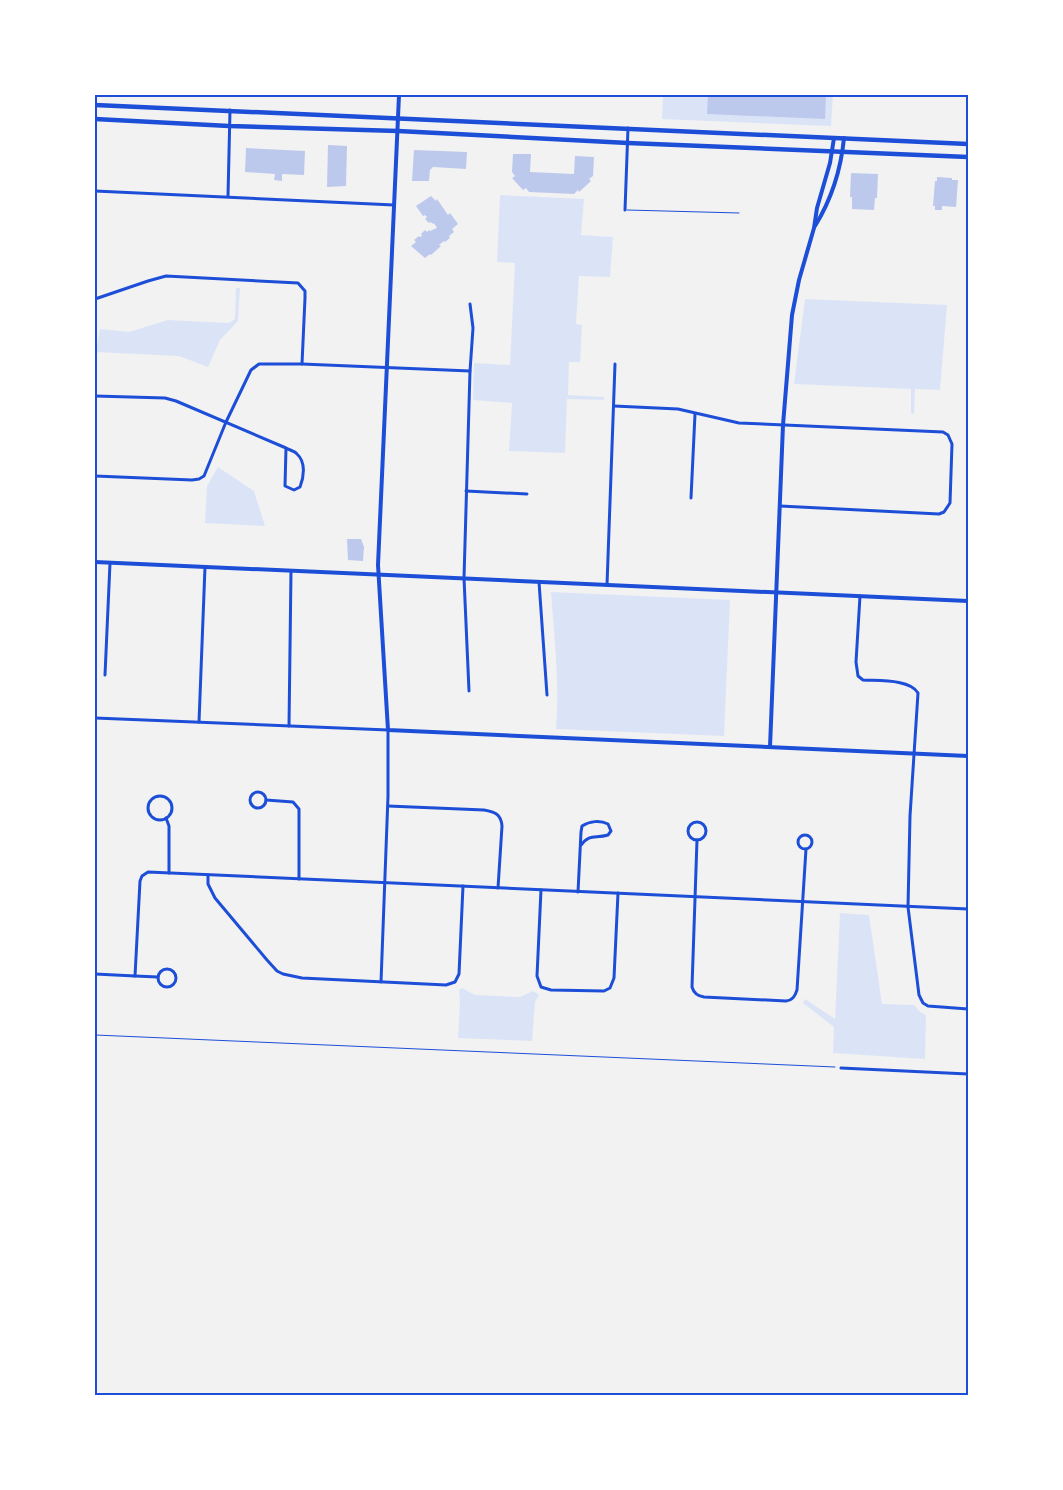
<svg xmlns="http://www.w3.org/2000/svg" width="1063" height="1490" viewBox="0 0 1063 1490" font-family="Jost,sans-serif">
	<rect width="100%" height="100%" fill="#f2f2f2"/>
	<g fill="#dbe4f7">
		<path d="M663 95H833L831 126 662 119Z"/>
		<path d="M500 195 584 199 581 235 613 237 610 277 579 276 576 324 582 325 580 362H569L568 395 604 397V400L567 399 565 453 509 451 512 403 473 400 474 363 510 365 515 263 497 262Z"/>
		<path d="M236 288H240L238 321 220 340 208 367 179 356 96 352 100 329 129 332 168 320 229 323 235 319Z"/>
		<path d="M805 299 947 305 940 390 915 389 914 414 911 413V389L794 384Z"/>
		<path d="M218 467 254 491 265 526 205 523 207 486Z"/>
		<path d="M551 592 730 600 724 736 556 729C560 684 554 637 551 592Z"/>
		<path d="M840 913 869 915 882 1004 914 1005 920 1012 926 1015 925 1059 833 1053 834 1027 803 1003 805 999 835 1019Z"/>
		<path d="M462 988 475 995 520 997 533 991 539 995 535 1002 532 1041 458 1038 460 1003 459 990Z"/>
	</g>
	<g fill="#bdc9ec">
		<path d="M708 95H826L825 119 707 114Z"/>
		<path d="M328 145 347 146 346 186 327 187Z"/>
		<path d="M246 148 305 151 304 175 282 174V181L274 180 275 174 245 172Z"/>
		<path d="M414 150 467 152 466 169 433 167 430 170 429 181H412Z"/>
		<path d="M513 154H531L530 172 574 174 575 156 594 157 593 176 589 179 591 181 579 192 578 190 574 194 529 192 526 188 523 190 512 178 515 176 512 172Z"/>
		<path d="M851 173 878 174 877 198H875L874 210 852 209V197H850Z"/>
		<path d="M937 177 952 178V180H958L956 207 942 206V210H935V206H933L935 181H937Z"/>
		<path d="M431 196 436 201 437 199 448 215 450 213 458 224 452 229 454 232 449 236 450 238 445 242 444 241 439 245 441 246 431 255 430 254 425 258 411 246 416 242 414 240 419 236 420 237 422 236 421 234 425 230 427 232 429 230 430 231 437 228 434 223 433 224 431 222 429 223 425 219 427 217 425 215 423 216 416 206Z"/>
		<path d="M347 539H361L364 547 363 561 348 560Z"/>
	</g>
	<g fill="none" stroke-linecap="round" stroke-linejoin="round">
		<path stroke="#1d4ed8" stroke-width="1" d="M95 1035 835 1067"/>
		<path stroke="#1d4ed8" stroke-width="1" d="M627 210 739 213"/>
		<g stroke="#1d4ed8" stroke-width="3">
			<path d="M95 191 394 205"/>
			<path d="M228 196 230 110"/>
			<path d="M625 210 628 128"/>
			<path d="M95 299 148 281 166 276 298 283 305 291V298L302 364"/>
			<path d="M95 313V324"/>
			<path d="M95 396 165 398 176 401 286 448C289 450 295 451 297 454 306 462 304 477 300 487L294 490 285 486 286 448"/>
			<path d="M614 406 678 409 739 423 943 432 948 435 952 444 950 503 944 512 939 514 780 506"/>
			<path d="M95 476 192 480 199 479 204 476 226 422 251 370 259 364H302L470 371"/>
			<path d="M466 491 527 494"/>
			<path d="M691 498 695 414"/>
			<path d="M539 582 547 695"/>
			<path d="M607 585 615 364"/>
			<path d="M860 596 856 662 858 676 863 680C879 681 910 679 918 693L910 816 908 907 919 995 923 1003 928 1006 968 1009"/>
			<path d="M105 675 110 563"/>
			<path d="M469 691 464 578 470 371 473 328 470 304"/>
			<path d="M95 718 388 730V796L381 982"/>
			<path d="M199 722 205 567"/>
			<path d="M289 726 291 571"/>
			<circle cx="258" cy="800" r="8"/>
			<circle cx="160" cy="808" r="12"/>
			<path d="M266 800 293 802 299 809V879"/>
			<path d="M388 806 484 810C495 812 501 814 502 826L498 888"/>
			<path d="M166 818 169 826V873"/>
			<circle cx="697" cy="831" r="9"/>
			<circle cx="805" cy="842" r="7"/>
			<path d="M697 840 692 987C694 994 698 996 704 997L786 1001C793 1000 795 996 797 990L806 849"/>
			<path d="M208 875V884L215 898 267 960 277 971 283 974 302 978 446 985 455 982 459 974 463 886"/>
			<path d="M541 890 537 976 541 987 551 990 604 991 610 988 614 978 618 893"/>
			<path d="M578 892 581 832 582 826C590 821 600 820 608 824L611 831 608 835C595 839 590 833 581 845"/>
			<circle cx="167" cy="978" r="9"/>
			<path d="M95 974 135 976 140 881 142 876 148 872 968 909"/>
			<path d="M135 976 158 977"/>
			<path d="M841 1068 968 1074"/>
		</g>
		<g stroke="#1d4ed8" stroke-width="4">
			<path d="M399 95 378 565 388 730 968 756"/>
			<path d="M815 226C831 200 841 169 844 138"/>
			<path d="M95 562 968 601"/>
			<path d="M770 747 783 425 792 315 799 280 814 228 817 208 830 163 834 138"/>
		</g>
		<g stroke="#1d4ed8" stroke-width="4.5">
			<path d="M95 105 968 144"/>
			<path d="M95 119 229 126 398 131 628 143 968 157"/>
		</g>
	</g>
	<rect width="1063" height="1490" fill="none" stroke="#ffffff" stroke-width="192"/>
	<rect x="96" y="96" width="871" height="1298" fill="none" stroke="#1d4ed8" stroke-width="2"/>
</svg>
